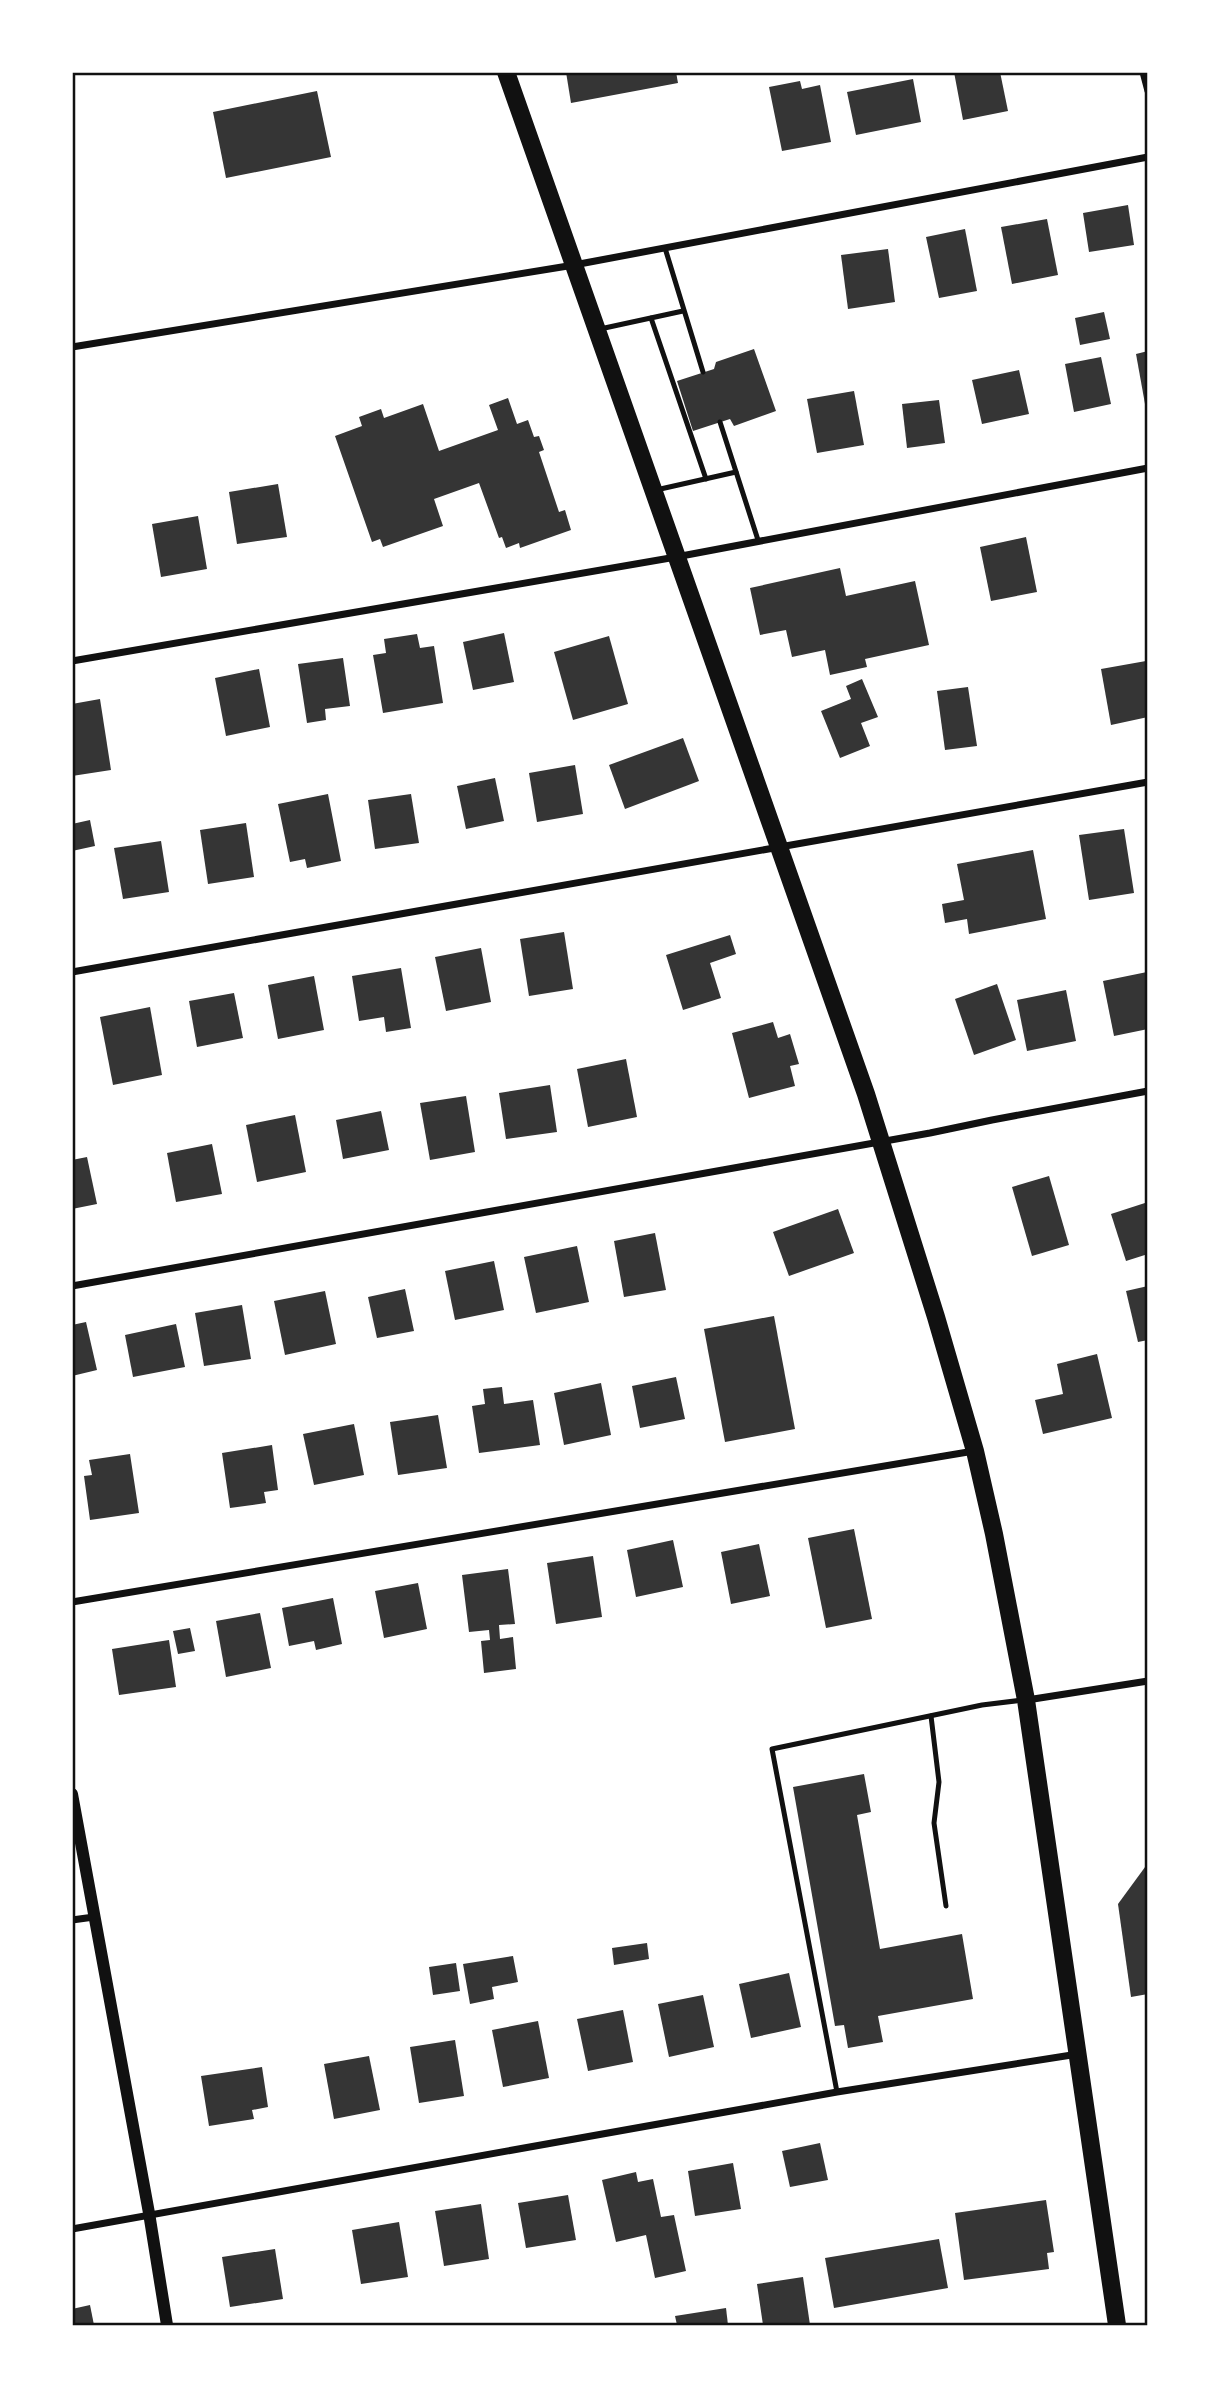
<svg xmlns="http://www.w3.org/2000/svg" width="1220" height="2397" viewBox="0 0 1220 2397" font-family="'Asap Condensed',sans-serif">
	<rect width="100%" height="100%" fill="#fff"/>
	<g fill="#353535">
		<path d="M566 72H676L678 83 571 103Z"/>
		<path d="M954 72H1000L1008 111 963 120Z"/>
		<path d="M913 79 921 122 856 135 847 92Z"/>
		<path d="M800 81 802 89 820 85 831 142 782 151 769 87Z"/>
		<path d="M317 91 331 157 226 178 213 112Z"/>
		<path d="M1128 205 1134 245 1089 252 1083 213Z"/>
		<path d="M1047 219 1058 275 1012 284 1001 227Z"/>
		<path d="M965 229 977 291 939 298 926 237Z"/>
		<path d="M888 249 895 302 848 309 841 255Z"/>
		<path d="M1104 312 1110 339 1080 345 1075 318Z"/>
		<path d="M754 349 776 411 734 426 730 419 693 431 677 381 714 369 716 362Z"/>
		<path d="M1148 351V403L1145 404 1136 354Z"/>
		<path d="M1101 357 1111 404 1074 412 1065 364Z"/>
		<path d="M1019 370 1029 414 982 424 972 380Z"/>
		<path d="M854 391 864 445 817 453 807 399Z"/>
		<path d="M508 398 517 424 528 420 534 437 539 436 544 450 539 452 559 512 565 510 571 530 520 548 519 543 506 548 502 537 499 538 479 483 434 499 443 526 383 547 380 539 372 542 335 436 362 426 359 417 381 409 384 418 423 404 439 451 498 430 489 405Z"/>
		<path d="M939 400 945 443 907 448 902 404Z"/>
		<path d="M278 484 287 537 237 544 229 492Z"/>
		<path d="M198 516 207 569 161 577 152 524Z"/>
		<path d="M1026 537 1037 592 991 601 980 547Z"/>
		<path d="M840 568 846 596 915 581 929 645 865 659 867 667 830 675 825 650 792 657 786 630 760 635 750 588Z"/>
		<path d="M504 633 514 682 473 690 463 642Z"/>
		<path d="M417 634 420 648 434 646 443 703 383 713 373 655 386 653 384 639Z"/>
		<path d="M609 636 628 704 573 720 554 652Z"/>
		<path d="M343 658 350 706 325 709 326 720 307 723 298 664Z"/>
		<path d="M1146 661 1148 717 1111 725 1101 669Z"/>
		<path d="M259 669 270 727 226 736 215 678Z"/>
		<path d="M862 679 878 717 861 723 870 746 840 758 821 711 851 699 846 686Z"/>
		<path d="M968 687 977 746 945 750 937 691Z"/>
		<path d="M100 699 111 770 72 776V704Z"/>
		<path d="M683 738 699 781 625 809 609 765Z"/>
		<path d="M575 765 583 814 537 822 529 773Z"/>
		<path d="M495 778 504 821 466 829 457 786Z"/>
		<path d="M328 794 341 861 307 868 305 859 290 862 278 804Z"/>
		<path d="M411 794 419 843 375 849 368 800Z"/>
		<path d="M90 820 95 846 72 851V824Z"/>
		<path d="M246 823 254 877 208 884 200 830Z"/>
		<path d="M1124 829 1134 893 1089 900 1079 835Z"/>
		<path d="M161 841 169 892 123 899 114 848Z"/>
		<path d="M1033 850 1046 919 969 934 967 919 945 923 942 904 964 900 957 864Z"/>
		<path d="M564 932 573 989 529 996 520 939Z"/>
		<path d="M730 935 736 954 710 963 721 998 683 1010 666 955Z"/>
		<path d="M481 948 491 1002 446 1011 435 957Z"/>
		<path d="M401 968 411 1028 386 1032 384 1017 359 1021 352 976Z"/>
		<path d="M1147 972 1148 1029 1114 1036 1103 981Z"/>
		<path d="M314 976 324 1030 278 1039 268 985Z"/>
		<path d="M997 984 1016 1040 974 1055 955 999Z"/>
		<path d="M1066 990 1076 1041 1027 1051 1017 1000Z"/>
		<path d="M234 993 243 1038 197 1047 189 1001Z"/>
		<path d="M150 1007 162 1075 113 1085 100 1017Z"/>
		<path d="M773 1022 778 1038 790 1034 799 1064 790 1066 795 1086 749 1098 732 1033Z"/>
		<path d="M626 1059 637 1117 588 1127 577 1069Z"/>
		<path d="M550 1085 557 1132 506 1139 499 1093Z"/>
		<path d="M466 1096 475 1152 430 1160 420 1103Z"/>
		<path d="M381 1111 389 1150 343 1159 336 1120Z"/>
		<path d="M295 1115 306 1172 257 1182 246 1125Z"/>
		<path d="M212 1144 222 1194 176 1202 167 1153Z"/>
		<path d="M87 1157 97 1204 72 1209V1160Z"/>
		<path d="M1049 1176 1069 1245 1032 1256 1012 1187Z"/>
		<path d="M1148 1202V1254L1126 1261 1111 1214Z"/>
		<path d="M838 1209 854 1253 789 1276 773 1232Z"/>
		<path d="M655 1233 666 1290 624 1297 614 1241Z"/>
		<path d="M577 1246 589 1302 536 1313 524 1257Z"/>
		<path d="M494 1261 504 1310 455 1320 445 1271Z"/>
		<path d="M1148 1286V1340L1138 1342 1126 1291Z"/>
		<path d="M405 1289 414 1331 377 1338 368 1297Z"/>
		<path d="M325 1291 336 1344 285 1355 274 1301Z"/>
		<path d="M242 1305 251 1359 204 1366 195 1313Z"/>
		<path d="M774 1316 795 1429 725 1442 704 1329Z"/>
		<path d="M86 1322 97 1370 72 1376V1325Z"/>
		<path d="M176 1324 185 1367 133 1377 125 1335Z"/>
		<path d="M1097 1354 1112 1418 1043 1434 1035 1400 1063 1394 1057 1364Z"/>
		<path d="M676 1377 685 1419 640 1428 632 1386Z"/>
		<path d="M601 1383 611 1435 564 1445 554 1393Z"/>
		<path d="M502 1387 504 1404 533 1400 540 1445 479 1453 472 1406 485 1404 483 1389Z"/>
		<path d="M438 1415 447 1468 398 1475 390 1422Z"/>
		<path d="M354 1424 364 1475 314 1485 303 1434Z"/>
		<path d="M272 1445 278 1490 264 1492 266 1503 230 1508 222 1453Z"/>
		<path d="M130 1454 139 1513 90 1520 84 1476 92 1475 89 1460Z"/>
		<path d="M854 1529 872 1619 826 1628 808 1538Z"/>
		<path d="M673 1540 683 1587 636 1597 627 1550Z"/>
		<path d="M759 1544 770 1596 731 1604 721 1552Z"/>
		<path d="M593 1556 602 1617 556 1624 547 1563Z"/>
		<path d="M508 1569 515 1624 499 1625 500 1639 513 1637 516 1669 484 1673 481 1641 490 1640 489 1630 469 1632 462 1575Z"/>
		<path d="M418 1583 427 1629 384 1638 375 1591Z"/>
		<path d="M333 1598 342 1644 316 1650 314 1641 289 1646 282 1608Z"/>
		<path d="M260 1613 271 1668 226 1677 216 1621Z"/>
		<path d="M190 1628 195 1651 178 1654 173 1631Z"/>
		<path d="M169 1640 176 1687 119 1695 112 1649Z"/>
		<path d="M864 1774 871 1812 857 1815 880 1949 962 1934 973 1999 878 2016 883 2042 848 2048 844 2025 835 2026 793 1787Z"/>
		<path d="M1148 1863V1994L1131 1997 1118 1904Z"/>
		<path d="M647 1943 649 1959 614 1965 612 1948Z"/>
		<path d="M513 1956 518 1982 492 1987 494 1999 470 2004 463 1964Z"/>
		<path d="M456 1963 460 1991 433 1995 429 1967Z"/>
		<path d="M789 1973 801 2027 751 2038 739 1984Z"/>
		<path d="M703 1995 714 2047 669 2057 658 2004Z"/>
		<path d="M623 2010 633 2062 588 2071 577 2019Z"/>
		<path d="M538 2021 549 2078 503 2087 492 2030Z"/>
		<path d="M455 2040 464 2096 419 2103 410 2047Z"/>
		<path d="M369 2056 380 2110 334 2119 324 2064Z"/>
		<path d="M262 2067 268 2107 252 2110 254 2119 209 2126 201 2076Z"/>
		<path d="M820 2143 828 2180 790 2187 782 2151Z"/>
		<path d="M733 2163 741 2209 695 2216 688 2171Z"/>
		<path d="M636 2172 638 2182 653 2179 661 2217 674 2215 686 2271 655 2278 646 2235 616 2242 602 2180Z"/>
		<path d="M568 2195 576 2240 526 2248 518 2203Z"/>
		<path d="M1046 2200 1054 2252 1047 2253 1049 2269 964 2280 955 2213Z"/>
		<path d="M481 2204 489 2259 444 2266 435 2211Z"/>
		<path d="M399 2222 408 2277 361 2284 352 2230Z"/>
		<path d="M939 2239 948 2288 834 2308 825 2258Z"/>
		<path d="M275 2249 283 2299 230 2307 222 2257Z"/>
		<path d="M803 2277 810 2325H763L757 2284Z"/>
		<path d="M90 2305 94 2325H72V2309Z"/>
		<path d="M726 2308 728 2325H677L675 2316Z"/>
	</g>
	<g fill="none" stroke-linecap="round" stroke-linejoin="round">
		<g stroke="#111" stroke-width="5">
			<path d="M665 248 703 372"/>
			<path d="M651 318 706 479"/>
			<path d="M600 329 683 311"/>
			<path d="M720 422 758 540"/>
			<path d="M656 490 736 472"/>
			<path d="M931 1716 939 1782 934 1823 946 1906"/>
			<path d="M837 2092 772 1749 982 1705 1023 1700"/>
		</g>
		<g stroke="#111" stroke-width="7">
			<path d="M1143 72 1148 91"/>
			<path d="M72 347 574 265 1148 157"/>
			<path d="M72 661 676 557 1148 468"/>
			<path d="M72 972 1148 782"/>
			<path d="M72 1286 930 1133 992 1120 1148 1091"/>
			<path d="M72 1602 974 1451"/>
			<path d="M1027 1700 1148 1681"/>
			<path d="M72 1920 94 1917"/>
			<path d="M72 2229 837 2092 1078 2054"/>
		</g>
		<path stroke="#111" stroke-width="12" d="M72 1794 149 2213 167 2325"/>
		<path stroke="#111" stroke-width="18" d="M506 72 866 1094 936 1317 975 1451 994 1534 1026 1700 1117 2325"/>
	</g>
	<rect width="1220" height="2397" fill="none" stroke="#ffffff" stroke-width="147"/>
	<rect x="74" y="74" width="1072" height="2250" fill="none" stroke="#111" stroke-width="2.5"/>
</svg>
